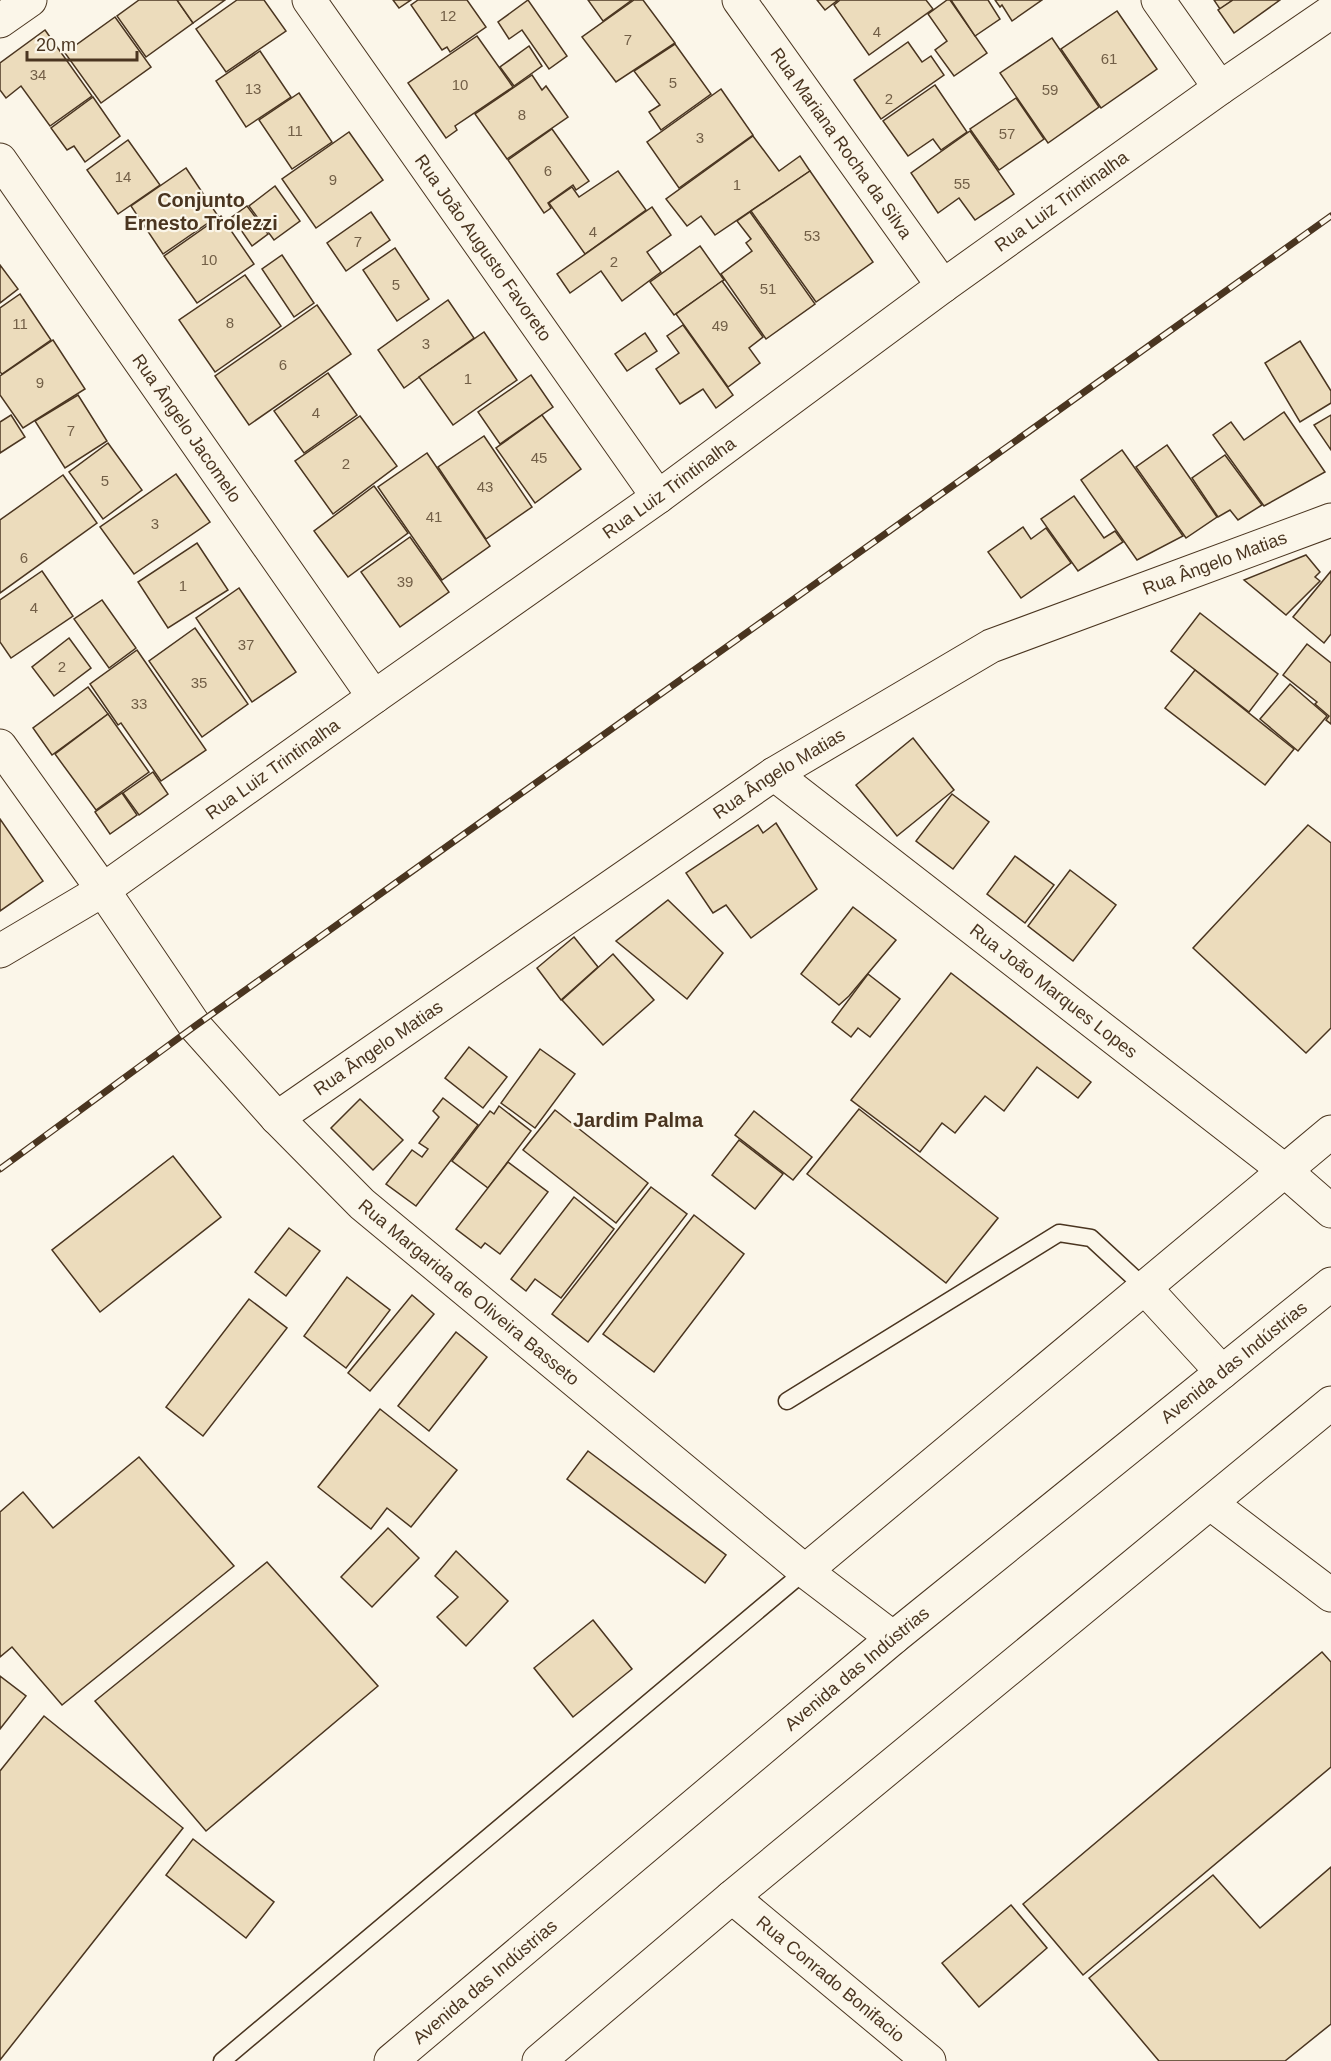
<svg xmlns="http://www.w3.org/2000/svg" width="1331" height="2061" viewBox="0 0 1331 2061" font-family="Arial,sans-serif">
	<rect width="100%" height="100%" fill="#fbf6e9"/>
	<g fill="#ecdcbc" stroke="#4a3520" stroke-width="1.5">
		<path d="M139 0H177L193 23 146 57 117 16Z"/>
		<path d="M177 0H225L193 23Z"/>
		<path d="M237 0H264L286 31 226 72 196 29Z"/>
		<path d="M393 0H411L399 8Z"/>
		<path d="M418 0H467L486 27 450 52 447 47 442 50 411 5Z"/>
		<path d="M528 0 567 56 549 69 522 30 509 39 498 22Z"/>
		<path d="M588 0H632L603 21Z"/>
		<path d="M634 0H643L675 43 616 82 582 37Z"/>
		<path d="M817 0H838L825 10Z"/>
		<path d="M840 0H926L933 9 869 55 834 5Z"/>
		<path d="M947 0H950L987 53 954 76 935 50 947 41 928 14Z"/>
		<path d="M951 0H988L1000 19 975 36Z"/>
		<path d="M995 0H1042L1012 21 1002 5 1000 7Z"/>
		<path d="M1214 0H1233L1220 9Z"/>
		<path d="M1233 0H1280L1234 33 1218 10Z"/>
		<path d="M1117 11 1157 69 1101 108 1061 49Z"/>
		<path d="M115 17 151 67 101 103 65 53Z"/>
		<path d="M45 30 92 96 50 126 21 86 6 98 0 90V63Z"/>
		<path d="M477 36 513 87 455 126 457 130 446 138 408 83Z"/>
		<path d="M1052 38 1099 107 1048 143 1000 73Z"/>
		<path d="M908 42 922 62 931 56 944 75 881 119 854 80Z"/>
		<path d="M675 44 711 94 661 130 649 112 660 105 634 71Z"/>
		<path d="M529 46 542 66 514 86 500 67Z"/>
		<path d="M260 51 291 97 246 127 216 81Z"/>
		<path d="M532 75 542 90 546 86 568 117 507 159 475 114Z"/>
		<path d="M935 85 967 132 941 150 933 139 908 156 883 121Z"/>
		<path d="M721 89 753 135 679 188 647 142Z"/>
		<path d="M299 93 332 142 292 169 259 120Z"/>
		<path d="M93 97 120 136 85 162 74 146 67 150 51 128Z"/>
		<path d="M1016 98 1044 139 999 170 970 129Z"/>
		<path d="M552 129 589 181 576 190 573 185 548 203 551 208 544 213 508 160Z"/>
		<path d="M970 131 1014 194 975 220 959 198 938 213 911 173Z"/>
		<path d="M349 132 383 180 316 228 282 179Z"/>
		<path d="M753 136 779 171 800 156 810 171 715 235 701 216 687 226 666 199Z"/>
		<path d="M128 140 160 185 118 214 87 170Z"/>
		<path d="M186 168 218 216 163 254 131 206Z"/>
		<path d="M618 171 646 210 585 254 549 203 572 187 579 197Z"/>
		<path d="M810 171 873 262 816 302 751 211Z"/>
		<path d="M275 186 300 221 274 240 249 206Z"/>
		<path d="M247 206 268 234 252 246 232 217Z"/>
		<path d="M652 207 671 235 647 252 661 272 622 301 601 271 570 293 557 274Z"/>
		<path d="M371 212 390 240 346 271 327 243Z"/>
		<path d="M750 212 815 304 766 339 721 274 752 251 746 243 751 239 737 221Z"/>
		<path d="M221 216 254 264 197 303 164 256Z"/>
		<path d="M700 246 724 280 674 315 650 282Z"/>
		<path d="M395 248 429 299 397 321 363 270Z"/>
		<path d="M282 255 314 303 294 317 262 269Z"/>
		<path d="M0 265 18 289 0 303Z"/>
		<path d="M245 275 281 326 215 372 179 320Z"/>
		<path d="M722 281 763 337 749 348 760 363 728 387 676 314Z"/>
		<path d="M20 294 51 340 2 374 0 372V308Z"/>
		<path d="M448 300 474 338 404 388 378 350Z"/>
		<path d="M317 305 351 354 249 425 215 376Z"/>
		<path d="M683 325 733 395 716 408 703 389 680 404 656 369 679 353 667 336Z"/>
		<path d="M484 332 517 380 453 425 419 377Z"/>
		<path d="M645 333 657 351 627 371 615 354Z"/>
		<path d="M53 340 85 389 23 428 0 395V376Z"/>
		<path d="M1300 341 1331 391V403L1300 422 1265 363Z"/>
		<path d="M328 373 357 415 304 453 274 411Z"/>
		<path d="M531 375 553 407 500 444 478 412Z"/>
		<path d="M78 395 107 441 65 468 35 421Z"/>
		<path d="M1284 412 1325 472 1264 506 1213 435 1231 422 1244 440Z"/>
		<path d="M11 415 25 437 0 453V422Z"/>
		<path d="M542 415 581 469 535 503 496 448Z"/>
		<path d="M1331 415V450L1314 425Z"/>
		<path d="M360 416 397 466 333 514 295 461Z"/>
		<path d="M484 436 532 507 486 539 438 467Z"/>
		<path d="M108 443 142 490 103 519 69 472Z"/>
		<path d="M1167 445 1217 517 1186 538 1136 467Z"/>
		<path d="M1122 450 1183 536 1137 560 1081 480Z"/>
		<path d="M427 453 490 546 442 580 378 487Z"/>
		<path d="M1225 455 1262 505 1238 520 1230 510 1218 517 1192 478Z"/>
		<path d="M176 474 210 522 134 574 100 527Z"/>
		<path d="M63 475 97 523 0 593V520Z"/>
		<path d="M374 486 408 533 348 577 314 531Z"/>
		<path d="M1074 496 1104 538 1115 531 1123 542 1078 571 1041 519Z"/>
		<path d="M1023 527 1031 539 1046 528 1071 563 1021 598 988 552Z"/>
		<path d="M410 537 449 592 400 627 361 572Z"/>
		<path d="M197 543 228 590 168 628 138 582Z"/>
		<path d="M1306 555 1320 572 1315 577 1320 581 1286 615 1244 580Z"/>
		<path d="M42 571 73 616 11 658 0 642V600Z"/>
		<path d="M1331 571V634L1324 643 1293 617Z"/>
		<path d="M239 588 296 672 252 702 196 618Z"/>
		<path d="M102 600 136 648 109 668 74 619Z"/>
		<path d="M1200 613 1278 674 1249 712 1171 651Z"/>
		<path d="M195 628 248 704 202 737 149 661Z"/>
		<path d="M69 638 91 668 54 696 32 667Z"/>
		<path d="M1307 644 1331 663V724L1326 720 1329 716 1315 704 1317 702 1283 675Z"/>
		<path d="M137 650 206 750 161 781 121 723 118 725 90 684Z"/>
		<path d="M1195 670 1294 749 1265 785 1165 708Z"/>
		<path d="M1290 684 1327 716 1298 751 1260 719Z"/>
		<path d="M88 687 108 714 52 755 33 728Z"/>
		<path d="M108 714 149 772 96 810 55 754Z"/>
		<path d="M913 738 954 790 897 836 856 785Z"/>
		<path d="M153 772 168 794 139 815 123 793Z"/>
		<path d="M122 793 137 815 110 834 95 812Z"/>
		<path d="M952 794 989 822 953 869 916 841Z"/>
		<path d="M0 819 43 881 0 911Z"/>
		<path d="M776 823 817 889 751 938 726 905 713 913 686 873 758 825 763 833Z"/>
		<path d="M1308 825 1331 843V1028L1306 1053 1193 948Z"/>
		<path d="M1015 856 1054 885 1025 923 987 894Z"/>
		<path d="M1070 870 1116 905 1073 961 1028 926Z"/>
		<path d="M668 900 723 953 687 999 616 941Z"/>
		<path d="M853 907 896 940 849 996 839 1005 801 974Z"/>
		<path d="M574 937 598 967 561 1000 537 968Z"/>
		<path d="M613 954 654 1000 603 1045 562 1000Z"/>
		<path d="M951 973 1091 1082 1078 1098 1037 1067 1004 1111 985 1096 955 1133 942 1123 920 1152 851 1100Z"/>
		<path d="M868 974 900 999 870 1037 858 1028 851 1037 832 1022Z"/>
		<path d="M469 1047 507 1077 483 1108 445 1078Z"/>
		<path d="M540 1049 575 1074 535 1128 501 1103Z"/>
		<path d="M443 1098 478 1125 416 1206 386 1184 412 1150 422 1157 428 1149 419 1143 439 1117 433 1111Z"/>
		<path d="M360 1099 403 1140 373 1170 331 1128Z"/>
		<path d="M499 1106 531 1131 488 1188 452 1161 490 1111 494 1114Z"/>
		<path d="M859 1109 998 1218 946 1283 807 1174Z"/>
		<path d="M555 1110 648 1183 616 1223 523 1150Z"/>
		<path d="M754 1111 812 1157 793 1180 735 1135Z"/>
		<path d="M739 1140 783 1174 755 1209 712 1175Z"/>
		<path d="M173 1156 221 1217 100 1312 52 1250Z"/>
		<path d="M508 1162 548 1192 500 1254 485 1243 481 1248 456 1229Z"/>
		<path d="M651 1187 687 1214 588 1342 552 1314Z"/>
		<path d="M574 1197 614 1229 561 1298 535 1279 526 1291 511 1279Z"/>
		<path d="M694 1215 744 1254 654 1372 603 1334Z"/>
		<path d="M289 1228 320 1251 286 1296 255 1272Z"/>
		<path d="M347 1277 390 1310 346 1368 304 1336Z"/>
		<path d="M412 1295 434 1314 370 1391 348 1373Z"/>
		<path d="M249 1299 287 1328 203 1436 166 1407Z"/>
		<path d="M456 1332 487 1357 429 1431 398 1406Z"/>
		<path d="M380 1409 457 1470 411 1527 387 1508 371 1529 318 1487Z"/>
		<path d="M588 1451 726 1555 705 1583 567 1479Z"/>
		<path d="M139 1457 234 1566 62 1705 12 1647 0 1657V1512L23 1492 53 1528Z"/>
		<path d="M388 1528 419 1558 372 1607 341 1577Z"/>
		<path d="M456 1551 508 1601 466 1646 437 1617 458 1597 435 1576Z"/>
		<path d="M267 1562 378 1686 206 1831 95 1701Z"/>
		<path d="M593 1620 632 1669 573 1717 534 1668Z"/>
		<path d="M1322 1652 1331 1662V1767L1083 1975 1023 1904Z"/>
		<path d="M0 1676 26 1696 0 1729Z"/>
		<path d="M44 1716 183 1828 0 2060V1771Z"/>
		<path d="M193 1839 274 1902 246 1938 166 1875Z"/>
		<path d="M1331 1867V2024L1285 2061H1159L1089 1978 1213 1875 1260 1928Z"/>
		<path d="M1011 1905 1047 1948 979 2007 942 1963Z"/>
	</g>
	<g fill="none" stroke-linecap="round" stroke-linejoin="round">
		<g stroke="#4a3520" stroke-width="19">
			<g id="service">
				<path d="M787 1401 1059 1233 1091 1238 1144 1287"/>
				<path d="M222 2061 805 1571"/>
			</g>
		</g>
		<g stroke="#4a3520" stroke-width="35">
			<g id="minor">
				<path id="s1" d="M309 0 658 497"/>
				<path id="s2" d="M739 0 943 286"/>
				<path d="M1158 0 1220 88"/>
				<path d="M0 21 30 0"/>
				<path id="s3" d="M0 160 374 697"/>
				<path id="s4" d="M0 746 103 890 195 1026 277 1118 362 1204 805 1571 893 1638"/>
				<path id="s5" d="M774 774 1284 1170 1331 1211"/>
				<path id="s6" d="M0 951 103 890 374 697 658 497 943 286 1220 88 1331 12"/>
				<path id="s7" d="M277 1118 774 774 991 646 1331 520"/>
				<path d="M1144 1287 1222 1372"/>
				<path d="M1210 1503 1331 1595"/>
				<path d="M805 1571 1331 1132"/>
				<path id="s8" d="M732 1897 929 2061"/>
			</g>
		</g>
		<g stroke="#4a3520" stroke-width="35">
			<path id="tertiary" d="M539 2061 732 1897 1331 1403"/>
		</g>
		<g stroke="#4a3520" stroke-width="35">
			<g id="primary">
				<path id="s9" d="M391 2061 893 1638 1331 1284"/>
			</g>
		</g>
		<use href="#service" stroke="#fbf6e9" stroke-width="16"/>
		<use href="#minor" stroke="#fbf6e9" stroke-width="33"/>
		<use href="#tertiary" stroke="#fbf6e9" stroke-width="33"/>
		<use href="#primary" stroke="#fbf6e9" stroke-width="33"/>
		<g stroke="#4a3520" stroke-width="7">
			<path id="rail" d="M0 1169 195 1026 1331 216"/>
		</g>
		<use href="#rail" stroke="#fbf6e9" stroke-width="4.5" stroke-dasharray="14" stroke-linecap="butt"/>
	</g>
	<g text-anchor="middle" stroke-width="4.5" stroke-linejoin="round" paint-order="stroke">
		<g font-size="15" fill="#725f47">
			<text x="448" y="21">12</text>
			<text x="877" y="37">4</text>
			<text x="628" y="45">7</text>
			<text x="1109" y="64">61</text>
			<text x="38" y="80">34</text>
			<text x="673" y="88">5</text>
			<text x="460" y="90">10</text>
			<text x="253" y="94">13</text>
			<text x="1050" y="95">59</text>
			<text x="889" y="104">2</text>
			<text x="522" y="120">8</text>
			<text x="295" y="136">11</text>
			<text x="1007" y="139">57</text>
			<text x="700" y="143">3</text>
			<text x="548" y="176">6</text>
			<text x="123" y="182">14</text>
			<text x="333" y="185">9</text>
			<text x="962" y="189">55</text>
			<text x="737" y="190">1</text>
			<text x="593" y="237">4</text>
			<text x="812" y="241">53</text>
			<text x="358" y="247">7</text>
			<text x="209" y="265">10</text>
			<text x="614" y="267">2</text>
			<text x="396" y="290">5</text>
			<text x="768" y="294">51</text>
			<text x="230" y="328">8</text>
			<text x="20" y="329">11</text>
			<text x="720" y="331">49</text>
			<text x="426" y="349">3</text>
			<text x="283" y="370">6</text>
			<text x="468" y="384">1</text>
			<text x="40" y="388">9</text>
			<text x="316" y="418">4</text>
			<text x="71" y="436">7</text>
			<text x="539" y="463">45</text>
			<text x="346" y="469">2</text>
			<text x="105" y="486">5</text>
			<text x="485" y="492">43</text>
			<text x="434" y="522">41</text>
			<text x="155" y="529">3</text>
			<text x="24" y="563">6</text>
			<text x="405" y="587">39</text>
			<text x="183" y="591">1</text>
			<text x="34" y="613">4</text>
			<text x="246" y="650">37</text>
			<text x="62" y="672">2</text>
			<text x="199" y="688">35</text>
			<text x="139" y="709">33</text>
		</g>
		<g font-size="18" fill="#4a3520" stroke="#fbf6e9">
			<text dy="6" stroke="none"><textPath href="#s2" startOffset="176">Rua Mariana Rocha da Silva</textPath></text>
			<text dy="6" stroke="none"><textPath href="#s6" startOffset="1300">Rua Luiz Trintinalha</textPath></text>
			<text dy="6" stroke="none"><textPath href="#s1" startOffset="303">Rua João Augusto Favoreto</textPath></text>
			<text dy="6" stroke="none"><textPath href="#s3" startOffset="327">Rua Ângelo Jacomelo</textPath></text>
			<text dy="6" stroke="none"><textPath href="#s6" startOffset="814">Rua Luiz Trintinalha</textPath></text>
			<text dy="6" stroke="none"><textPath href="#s7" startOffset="1095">Rua Ângelo Matias</textPath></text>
			<text dy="6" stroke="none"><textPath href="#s6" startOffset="328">Rua Luiz Trintinalha</textPath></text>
			<text dy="6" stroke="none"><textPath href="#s7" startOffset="609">Rua Ângelo Matias</textPath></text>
			<text dy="6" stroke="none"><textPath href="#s5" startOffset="354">Rua João Marques Lopes</textPath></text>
			<text dy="6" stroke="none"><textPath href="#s7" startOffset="123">Rua Ângelo Matias</textPath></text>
			<text dy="6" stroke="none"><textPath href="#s4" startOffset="724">Rua Margarida de Oliveira Basseto</textPath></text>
			<text dy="6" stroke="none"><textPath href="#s9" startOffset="1095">Avenida das Indústrias</textPath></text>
			<text dy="6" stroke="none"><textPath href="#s9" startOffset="609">Avenida das Indústrias</textPath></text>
			<text dy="6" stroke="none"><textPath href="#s8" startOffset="128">Rua Conrado Bonifacio</textPath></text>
			<text dy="6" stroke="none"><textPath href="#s9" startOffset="123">Avenida das Indústrias</textPath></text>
		</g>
		<g font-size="20" font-weight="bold" fill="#4a3520" stroke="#fbf6e9">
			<text x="201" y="207">Conjunto<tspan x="201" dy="23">Ernesto Trolezzi</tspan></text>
			<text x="638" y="1127">Jardim Palma</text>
		</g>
	</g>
	<path d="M27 51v9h110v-9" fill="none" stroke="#4a3520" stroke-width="3"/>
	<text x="36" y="51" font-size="18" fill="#4a3520" stroke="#fbf6e9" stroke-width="4.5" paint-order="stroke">20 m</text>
</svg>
